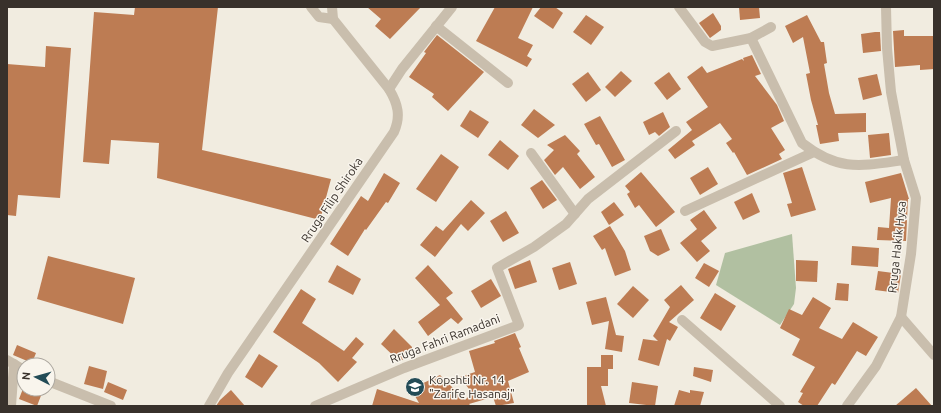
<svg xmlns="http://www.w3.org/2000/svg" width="941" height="413" viewBox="0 0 941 413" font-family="Ubuntu,sans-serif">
	<rect width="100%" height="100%" fill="#f1ece0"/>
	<path fill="#b1c0a1" d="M792 234 796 288 794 304 780 325 716 285 725 253Z"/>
	<g fill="#bd7c53">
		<path d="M135 7H218L202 150 331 179 320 220 157 178 159 143 111 140 109 164 83 162 94 12 134 15Z"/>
		<path d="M367 7H421L390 39 375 26 381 19Z"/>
		<path d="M495 7H533L518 38 533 45 527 56 532 59 527 67 476 41Z"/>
		<path d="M541 7H555L563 13 553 29 534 16Z"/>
		<path d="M739 7H759L760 18 740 20Z"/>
		<path d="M713 13 721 26V30L710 38 699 23Z"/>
		<path d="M586 15 604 27 591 45 573 32Z"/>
		<path d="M807 15 821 42H824L827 63 824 64 829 93 835 114 866 113V132L838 133 839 141 820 144 816 125H818L811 100 806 74 810 73 803 37 793 43 785 26Z"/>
		<path d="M904 30V36H934V69L920 70V65L895 67 893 31Z"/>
		<path d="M875 32H880L881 51 863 53 861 34Z"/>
		<path d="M437 35 484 72 448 111 432 97 434 94 409 77 426 53 424 52Z"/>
		<path d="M46 46 71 48 60 198 18 195 16 216 7 215V64L45 67Z"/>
		<path d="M752 55 761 74 755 76 777 105 784 121 771 128 785 150 779 154 782 159 747 175 734 152 733 153 726 143 732 139 720 123 692 141 695 145 675 159 668 150 692 130 686 122 708 107 687 77 702 66 707 73 742 59 744 61 743 58Z"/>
		<path d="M621 71 632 81 615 97 605 87Z"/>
		<path d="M588 72 601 90 586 102 572 84Z"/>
		<path d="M669 72 681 89 667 100 654 83Z"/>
		<path d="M877 74 882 95 863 100 858 78Z"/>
		<path d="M534 109 555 125 538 138 521 125Z"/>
		<path d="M470 110 489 122 478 138 460 126Z"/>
		<path d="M663 112 670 127 659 136 655 132 649 135 643 122Z"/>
		<path d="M600 116 625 160 612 167 599 144 596 145 584 124Z"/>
		<path d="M889 133 891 155 870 158 868 135Z"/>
		<path d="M565 135 580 151 577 154 595 177 580 189 563 167 555 175 544 160 554 150 547 145Z"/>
		<path d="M500 140 519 156 508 170 488 155Z"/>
		<path d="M441 154 459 167 436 202 416 189Z"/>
		<path d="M708 167 718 184 700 195 690 178Z"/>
		<path d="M802 167 816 210 791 217 787 204 792 203 783 173Z"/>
		<path d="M641 172 675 212 656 227 639 205 635 208 627 194 630 192 625 186Z"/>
		<path d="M384 173 400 183 388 203 386 202 366 230 365 229 348 256 330 244 361 196 368 201Z"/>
		<path d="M901 173 909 199H908L906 241 877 240 878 227 889 228 891 198 870 203 865 182Z"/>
		<path d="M542 180 557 200 543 209 530 188Z"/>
		<path d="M752 193 760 212 743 220 734 202Z"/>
		<path d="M471 200 485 213 468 231 461 224 435 257 420 245 436 226 443 231Z"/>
		<path d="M614 202 624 215 609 225 601 212Z"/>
		<path d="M704 210 717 228 701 241 710 251 697 262 680 243 697 229 690 220Z"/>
		<path d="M506 211 519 233 503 242 490 221Z"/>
		<path d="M610 226 625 251 631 270 615 276 605 248 602 250 593 236Z"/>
		<path d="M661 229 670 250 658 256 650 251 644 236Z"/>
		<path d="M852 246 879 248 878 267 851 265Z"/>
		<path d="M48 256 135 278 123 324 37 299Z"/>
		<path d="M530 260 537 282 515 289 508 269Z"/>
		<path d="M796 260 818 261 817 282 796 281Z"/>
		<path d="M570 262 577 284 559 290 552 268Z"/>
		<path d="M704 263 719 271 709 287 695 278Z"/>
		<path d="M337 265 361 279 353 295 328 282Z"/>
		<path d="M428 265 453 293 446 298 463 319 458 324 451 318 428 336 418 322 440 305 415 278Z"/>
		<path d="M878 271 901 274 898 293 875 290Z"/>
		<path d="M491 279 501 296 481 308 471 291Z"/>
		<path d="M837 283 849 284 848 301 835 300Z"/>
		<path d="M681 285 694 300 669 322 678 327 670 341 667 339 659 366 638 360 643 339 658 341 653 336 670 307 664 300Z"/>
		<path d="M633 286 649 300 633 318 617 304Z"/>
		<path d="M301 289 316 299 302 323 344 351 356 337 364 344 352 358 357 362 338 382 319 363 273 332Z"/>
		<path d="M715 293 736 306 721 331 700 318Z"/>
		<path d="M606 297 616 335 624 336 622 352 605 349 609 321 592 325 586 302Z"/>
		<path d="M813 297 831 308 819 328 842 339 853 322 878 337 866 356 857 351 835 385 832 383 817 406H804L798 402 803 393 800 392 815 367 792 355 800 339 780 328 789 309 802 315Z"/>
		<path d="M394 329 412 347V351L400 362 381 344Z"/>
		<path d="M515 333 521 347 519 348 529 372 508 381 514 403 496 406 493 397 469 404 471 406H372L377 389 419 403 411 389 440 375 465 400 472 393 460 377 475 372 469 351 495 343 494 341Z"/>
		<path d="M17 345 36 353 32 363 13 355Z"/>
		<path d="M259 354 278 366 262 388 245 377Z"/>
		<path d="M601 355H613V369H608V386H601L606 406H587V367H601Z"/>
		<path d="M89 366 107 371 103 389 84 384Z"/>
		<path d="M694 367 713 370 711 382 693 376Z"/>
		<path d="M108 382 127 390 123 400 104 392Z"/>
		<path d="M632 382 658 386 655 406 629 403Z"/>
		<path d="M24 386V389H32L42 393 37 406 19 399Z"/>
		<path d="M916 388 932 406H895Z"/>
		<path d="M231 390 245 406H216L220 400Z"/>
		<path d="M679 390 690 393V390L704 392 700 406H674Z"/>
	</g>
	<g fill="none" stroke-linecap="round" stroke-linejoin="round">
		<g stroke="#c9bead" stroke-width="10">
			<path d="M311 7 319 17 333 19"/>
			<path d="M679 7 705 42 712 46 751 38 771 27"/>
			<path d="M436 26 508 83"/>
			<path d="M751 38 802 143C839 172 861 166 904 160"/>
			<path d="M389 89 402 69 452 7"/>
			<path d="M531 153 575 214"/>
			<path d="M685 211 814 152"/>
			<path d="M901 317 934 355"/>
			<path d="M682 320 780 406"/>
			<path d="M7 360 24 370"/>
			<path d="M48 381 111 406"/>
			<path d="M11 406 14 364"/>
			<path d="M209 406 228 373 394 132C401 116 398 104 389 89L333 19 332 7"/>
			<path d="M315 406 404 368 519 325 497 268 534 247 566 224 588 199 676 131"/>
			<path d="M847 406 876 366 901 317 911 254 916 198 904 160 891 92 887 48 886 7"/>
		</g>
	</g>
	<defs>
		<g id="school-disc" transform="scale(1)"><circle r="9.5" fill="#234c57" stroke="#f9f5ed"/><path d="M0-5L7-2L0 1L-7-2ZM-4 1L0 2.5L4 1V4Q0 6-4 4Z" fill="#fff"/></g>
	</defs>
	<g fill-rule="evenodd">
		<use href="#school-disc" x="415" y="387"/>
	</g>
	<g text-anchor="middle" stroke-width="3" stroke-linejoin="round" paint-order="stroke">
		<g font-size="12" fill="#38312b" stroke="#f9f5ed">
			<text transform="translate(332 200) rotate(-56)" y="4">Rruga Filip Shiroka</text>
			<text transform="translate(897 247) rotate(-84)" y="4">Rruga Hakik Hysa</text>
			<text transform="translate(445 339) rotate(-21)" y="4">Rruga Fahri Ramadani</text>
		</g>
		<g font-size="12" fill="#38312b" stroke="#f9f5ed" text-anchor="start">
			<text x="429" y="384">Kopshti Nr. 14<tspan x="429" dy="14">"Zarife Hasanaj"</tspan></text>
		</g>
	</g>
	<rect width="941" height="413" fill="none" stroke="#38312b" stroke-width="16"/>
	<g transform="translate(36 377) rotate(276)"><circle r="19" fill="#f9f5ed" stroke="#aca79f"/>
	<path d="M0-3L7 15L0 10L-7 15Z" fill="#234c57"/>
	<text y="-6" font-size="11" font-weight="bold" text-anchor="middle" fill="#38312b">N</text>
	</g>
</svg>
